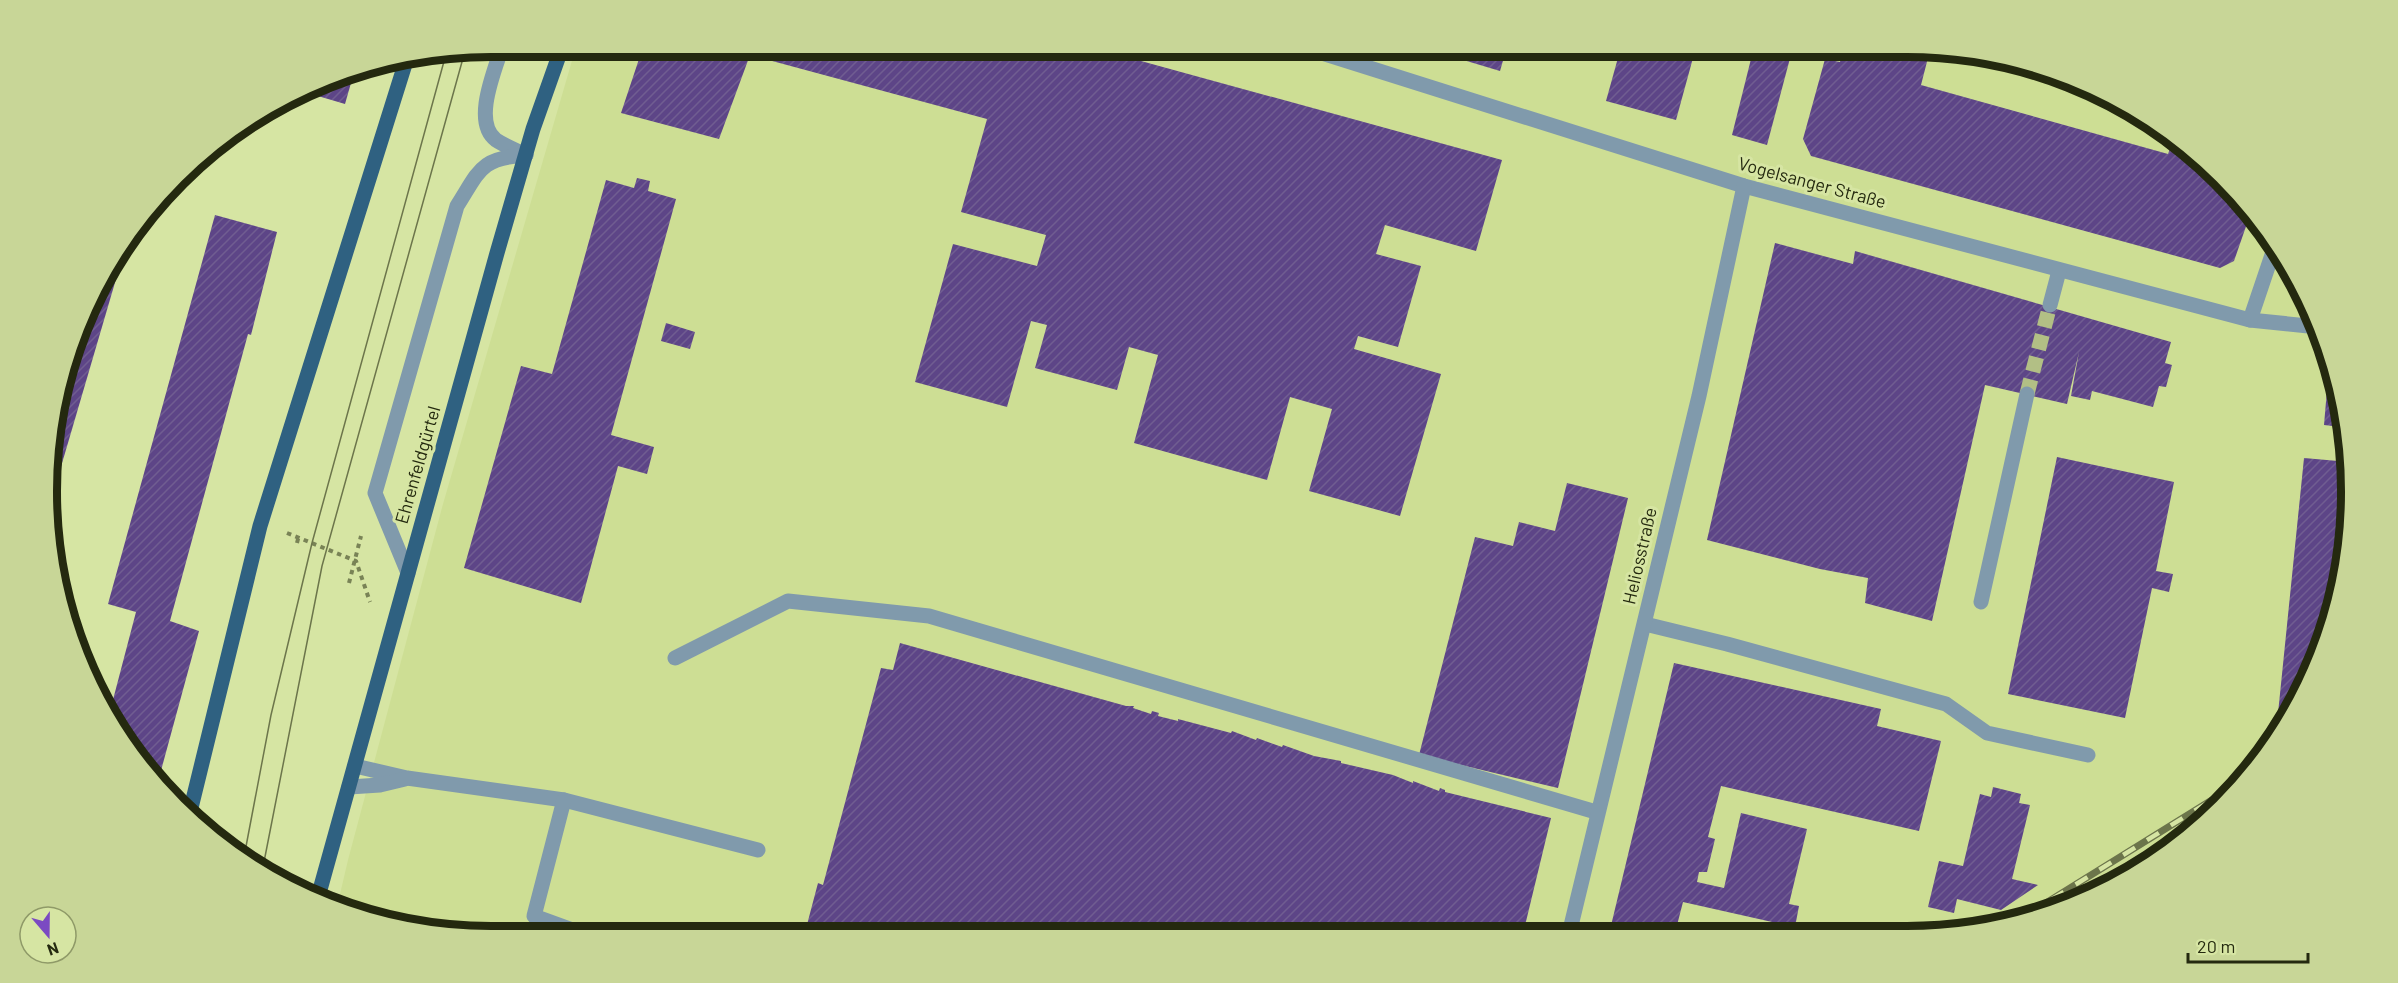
<svg xmlns="http://www.w3.org/2000/svg" width="2398" height="983" viewBox="0 0 2398 983" font-family="Barlow,sans-serif">
	<defs>
		<pattern id="building-hatch" width="6" height="6" patternUnits="userSpaceOnUse" patternTransform="scale(1.5)"><rect width="6" height="6" fill="#5d4587"/><path d="M-1 1l2-2M0 6l6-6M5 7l2-2" fill="none" stroke="#705d91"/></pattern>
	</defs>
	<rect width="100%" height="100%" fill="#d6e5a3"/>
	<path fill="#cdde94" d="M576 47H1906L2049 70 2129 106 2200 157 2259 220 2305 294 2336 376 2351 462 2348 549 2328 634 2277 738 2200 826 2103 891 1965 933 492 936 349 913 337 907 348 860 443 504Z"/>
	<g fill="url(#building-hatch)">
		<path d="M643 47H1090L1502 160 1476 251 1385 225 1376 254 1421 266 1398 347 1358 336 1354 349 1441 374 1400 516 1309 491 1332 409 1290 397 1267 480 1134 443 1158 355 1129 347 1117 390 1035 368 1047 325 1031 321 1007 407 915 382 953 244 1037 266 1046 235 961 212 987 119 750 55 719 139 621 113Z"/>
		<path d="M1420 47H1507L1500 71Z"/>
		<path d="M1621 47H1696L1676 120 1606 101Z"/>
		<path d="M1754 47H1793L1767 145 1732 135Z"/>
		<path d="M1844 47H1906L1930 50 1921 85 2168 154 2174 138 2200 157 2251 212 2234 261 2220 268 1811 156 1803 139 1825 59 1840 62Z"/>
		<path d="M355 69 345 104 301 91 348 70Z"/>
		<path d="M637 178 650 181 648 191 676 199 611 435 654 447 647 474 618 466 581 603 464 568 521 366 552 374 606 180 634 188Z"/>
		<path d="M215 215 277 232 251 335 248 334 170 621 199 631 159 778 121 738 109 715 136 612 108 604Z"/>
		<path d="M1775 243 1853 264 1855 251 2171 342 2165 363 2172 365 2166 387 2159 386 2153 407 2092 391 2090 400 2071 396 2079 352 2067 404 1985 385 1932 621 1865 603 1868 578 1820 569 1707 540Z"/>
		<path d="M126 245 53 494H52L50 433 70 348 106 269Z"/>
		<path d="M666 323 695 332 690 349 661 341Z"/>
		<path d="M2328 378H2337L2351 462 2348 549 2328 634 2281 729 2276 733 2304 458 2338 461 2341 427 2324 425Z"/>
		<path d="M2057 457 2174 482 2156 571 2173 574 2169 592 2152 588 2125 718 2008 694Z"/>
		<path d="M1567 483 1628 498 1558 788 1419 755 1475 537 1513 546 1519 522 1555 531Z"/>
		<path d="M900 643 1126 706H1134L1133 708 1151 714 1152 711 1159 713 1158 716 1178 721V719L1231 733 1232 731 1256 740 1257 738 1282 747 1283 745 1314 756 1341 761V763L1393 775 1413 783V781L1439 791 1440 788 1445 790V792L1551 818 1523 934 804 936 818 883 823 885 881 668 893 670Z"/>
		<path d="M1674 663 1881 709 1877 726 1941 741 1919 831 1721 786 1708 837 1715 839 1707 872H1699L1697 882 1724 888 1741 813 1807 829 1789 904 1799 906 1795 927 1683 902 1675 933 1609 934Z"/>
		<path d="M1993 787 2021 794 2019 803 2030 805 2012 879 2038 885 2001 910 1957 899 1954 913 1928 907 1939 861 1963 866 1980 794 1991 797Z"/>
		<path d="M370 910 420 923V925L368 916Z"/>
	</g>
	<g fill="none" stroke-linecap="round" stroke-linejoin="round">
		<path stroke="#b2bf85" stroke-width="15" stroke-dasharray="15 8" stroke-linecap="butt" d="M2027 394 2050 305"/>
		<g stroke="#798356" stroke-width="4" stroke-dasharray="4.5 4.5" stroke-linecap="butt">
			<path d="M287 533 356 561 370 602"/>
			<path d="M297 543 299 535"/>
			<path d="M349 583 361 536"/>
		</g>
		<g stroke="#809aac" stroke-width="15">
			<path d="M502 47C495 70 472 122 496 140 505 146 516 150 526 155"/>
			<path d="M1303 47 1744 186 2250 320 2318 327"/>
			<path d="M2050 305 2059 271"/>
			<path d="M2250 320 2275 246"/>
			<path d="M408 573 375 493 457 206C480 170 480 158 526 155"/>
			<path d="M1981 602 2027 394"/>
			<path d="M1645 624 1727 644 1946 704 1987 733 2088 755"/>
			<path d="M675 658 788 601 929 616 1596 812"/>
			<path d="M355 766 407 778 564 800 758 850"/>
			<path d="M349 787 380 785 405 779"/>
			<path d="M564 800 534 916 589 936"/>
			<path d="M1569 934 1699 396 1744 186"/>
		</g>
		<g stroke="#2f6181" stroke-width="15">
			<path d="M190 812 260 526 406 61"/>
			<path d="M318 897 497 253 533 129 562 47"/>
		</g>
		<g stroke="#6c754b" stroke-width="1.5">
			<path d="M244 857 271 715 312 543 446 54"/>
			<path d="M263 867 322 566 465 51"/>
		</g>
		<g stroke="#6c754b" stroke-width="7">
			<path id="rail" d="M2028 914 2236 785"/>
		</g>
		<use href="#rail" stroke="#d6e5a3" stroke-width="4.5" stroke-dasharray="14" stroke-linecap="butt"/>
	</g>
	<g text-anchor="middle" stroke-width="6" stroke-linejoin="round" paint-order="stroke">
		<g font-size="18" fill="#24290f" stroke="#d6e5a3">
			<text transform="translate(1812 183) rotate(15)" y="6">Vogelsanger Straße</text>
			<text transform="translate(418 465) rotate(-74)" y="6">Ehrenfeldgürtel</text>
			<text transform="translate(1640 556) rotate(-77)" y="6">Heliosstraße</text>
		</g>
	</g>
	<path d="M0 0H2398V983H0ZM491 57H1907A434 434 0 0 1 2341 491V492A434 434 0 0 1 1907 926H491A434 434 0 0 1 57 492V491A434 434 0 0 1 491 57Z" fill="#c8d697" fill-rule="evenodd"/>
	<path fill="none" stroke="#24290f" stroke-width="8" d="M491 57H1907A434 434 0 0 1 2341 491V492A434 434 0 0 1 1907 926H491A434 434 0 0 1 57 492V491A434 434 0 0 1 491 57Z"/>
	<g transform="translate(48 935) rotate(160)"><circle r="28" fill="#d6e5a3" stroke="#8f9a68" stroke-width="1.5"/>
	<path d="M0-4.5L10 22L0 15L-10 22Z" fill="#7b4ac2"/>
	<text y="-9" font-size="16" font-weight="bold" text-anchor="middle" fill="#24290f">N</text>
	</g>
	<path d="M2188 953v9h120v-9" fill="none" stroke="#24290f" stroke-width="3"/>
	<text x="2197" y="953" font-size="18" fill="#24290f" stroke="#d6e5a3" stroke-width="4.5" paint-order="stroke">20 m</text>
</svg>
